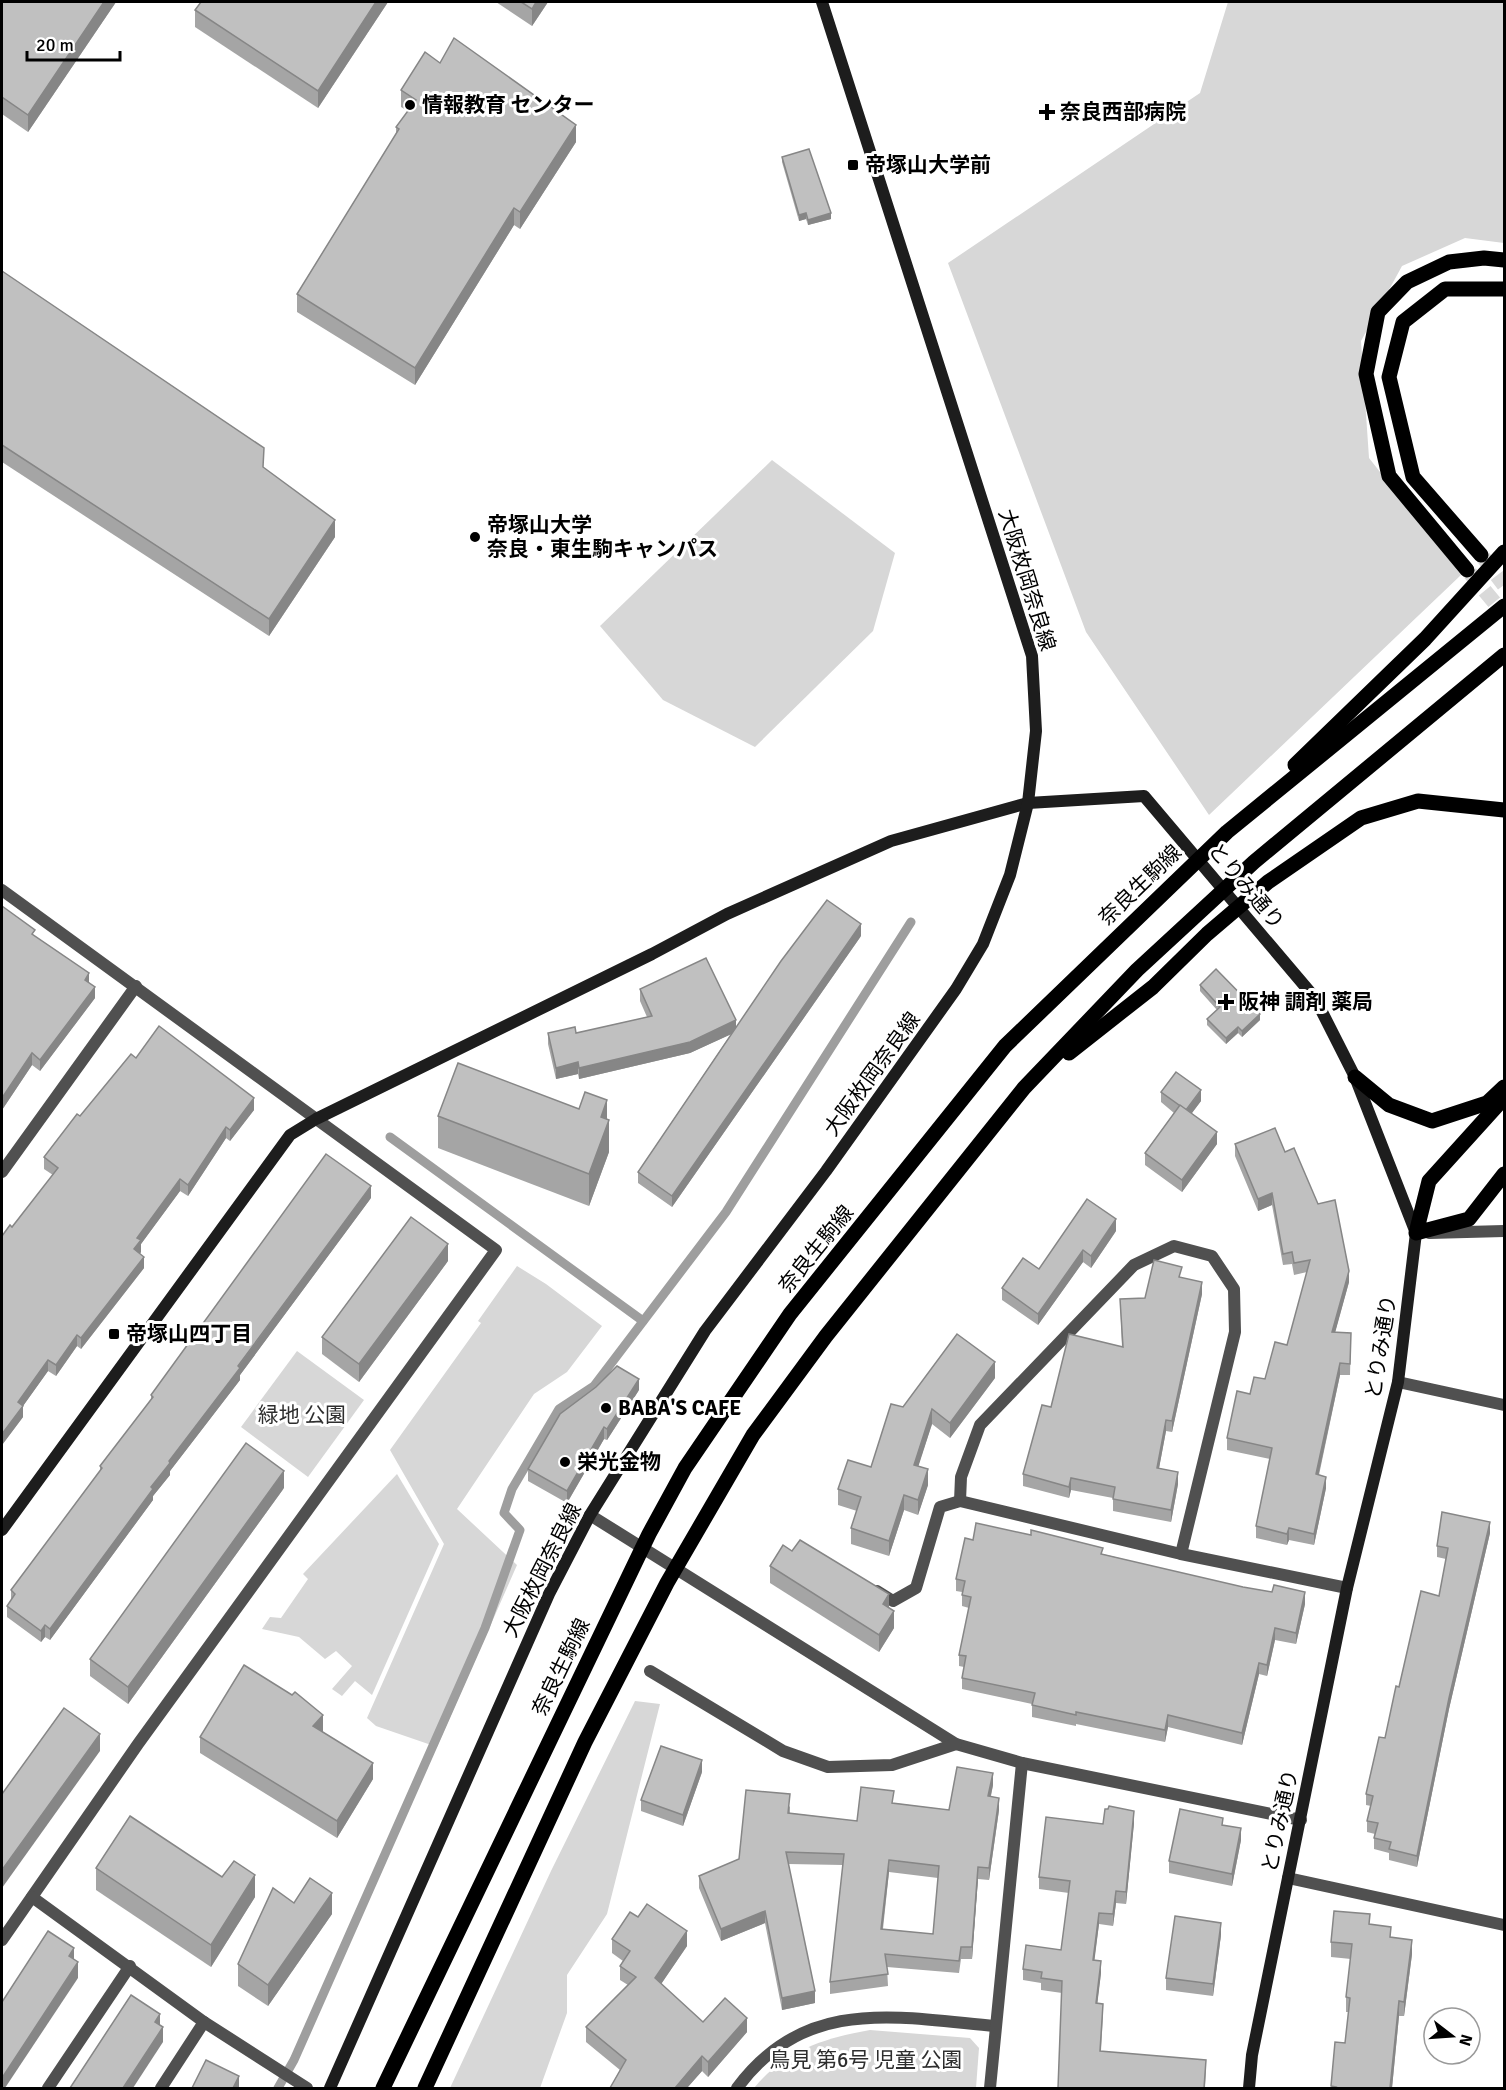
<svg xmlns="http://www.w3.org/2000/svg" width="1506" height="2090" viewBox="0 0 1506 2090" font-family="Signika,'Noto Sans JP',sans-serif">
	<rect width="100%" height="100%" fill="#fff"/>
	<g fill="#d7d7d7">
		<path d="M1228 2H1504V243L1465 238 1402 266 1361 341 1369 458 1461 575 1209 815 1086 632 948 263 1200 93Z"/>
		<path d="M772 460 895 553 873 631 755 747 663 700 600 626Z"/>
		<path d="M517 1266 546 1284 602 1326 567 1372 534 1394 457 1509 517 1565 437 1747 376 1726 367 1718 444 1544 390 1450 481 1323 478 1321Z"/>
		<path d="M297 1351 364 1400 308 1477 241 1427Z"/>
		<path d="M397 1474 439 1544 372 1695 355 1681 342 1696 332 1689 352 1666 336 1651 325 1659 299 1637 262 1629 270 1617 281 1618 308 1579 303 1574Z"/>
		<path d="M635 1701 660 1704 607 1914 567 1975V2013L540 2088H450L551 1871Z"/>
		<path d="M870 2030 970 2038 979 2048 976 2088H754C784 2051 824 2038 870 2030Z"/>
	</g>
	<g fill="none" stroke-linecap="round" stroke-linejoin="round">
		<g stroke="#9e9e9e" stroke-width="9">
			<path d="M390 1137 643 1321"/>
			<path d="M278 2088 294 2060 485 1628 520 1530 504 1513 512 1489 559 1409 594 1386 726 1212 911 922"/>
		</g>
		<g stroke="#d9d9d9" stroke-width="15" stroke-dasharray="15 8" stroke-linecap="butt">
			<path d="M1483 557 1504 585"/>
			<path d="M1470 573 1504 614"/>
		</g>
		<g stroke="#505050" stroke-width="12">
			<path d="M2 890 496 1250 138 1744 2 1940"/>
			<path d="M2 1172 136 986"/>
			<path d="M1429 1233 1504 1231"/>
			<path d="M1398 1382 1504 1405"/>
			<path d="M960 1501 961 1477 980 1425 1134 1265 1174 1246 1212 1256 1234 1289 1235 1332 1181 1554"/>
			<path d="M590 1515 956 1744 1022 1763 1301 1820"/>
			<path d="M877 1591 893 1601 916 1588 940 1507 960 1501 1181 1554 1347 1588"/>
			<path d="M650 1671 783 1751 828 1767 892 1765 956 1744"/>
			<path d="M1288 1878 1504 1925"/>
			<path d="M32 1897 204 2022 307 2088"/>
			<path d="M48 2088 130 1966"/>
			<path d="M161 2088 204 2022"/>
			<path d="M737 2088C805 1996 896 2017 995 2026"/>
			<path d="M990 2088 1022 1763"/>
		</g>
		<g stroke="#1d1d1d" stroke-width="12">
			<path d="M2 1530 290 1135 316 1119 652 954 727 914 891 841 1028 803 1144 796 1315 998 1355 1077 1416 1233 1398 1382 1347 1588 1252 2055 1249 2088"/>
			<path d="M330 2088 549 1594 590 1515 705 1331 826 1171 956 989 983 944 1010 875 1028 803 1036 731 1032 656 822 2"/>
		</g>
		<g stroke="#000" stroke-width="15">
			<path d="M1481 555 1413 477 1389 377 1403 322 1445 289H1504"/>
			<path d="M1467 570 1389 476 1366 374 1378 312 1407 282 1449 262 1484 258 1504 260"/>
			<path d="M1295 765 1425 639 1504 552"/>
			<path d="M1069 1053 1153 987 1207 934 1268 882 1361 818 1418 801 1504 810"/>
			<path d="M1355 1077 1389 1105 1432 1121 1487 1103 1504 1087"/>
			<path d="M1504 1098 1429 1181 1416 1233 1469 1219 1504 1174"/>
			<path d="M383 2088 649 1534 685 1468 790 1314 1005 1046 1227 832 1504 606"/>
			<path d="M425 2088 585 1742 667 1583 753 1435 826 1336 1024 1088 1137 970 1254 862 1504 655"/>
		</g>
	</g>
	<g fill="#a5a5a5" fill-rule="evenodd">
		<path d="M2 2H116L28 132 2 114Z"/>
		<path d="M388 2 318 108 195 27V10Z"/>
		<path d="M496 2H548L532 26Z"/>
		<path d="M440 63 576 142 520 229 514 225 415 385 297 312V294L396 134V127L408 111 401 107V90Z"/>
		<path d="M782 157 831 219 808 225 806 219 799 221 782 162Z"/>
		<path d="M2 271 335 537 269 636 2 462Z"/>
		<path d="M861 936 672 1207 638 1183V1172L731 1034 690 1053 579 1079 578 1074 556 1079 548 1044V1033H576L647 1017 640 1001V989L736 1027Z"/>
		<path d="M35 937 89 983 95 998 40 1071 32 1065 2 1110Z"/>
		<path d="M1200 985 1260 1020 1242 1037 1238 1033 1226 1044 1207 1025V1019L1217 1010 1200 991Z"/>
		<path d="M136 1058 254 1110 230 1141 226 1138 188 1196 180 1191 141 1244V1252L140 1254 144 1268 81 1349 77 1346 56 1376 48 1371 23 1406V1417L2 1445V1236L12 1227 53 1175 44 1169V1157L80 1116Z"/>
		<path d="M1161 1092 1201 1101 1191 1114 1217 1144 1182 1192 1145 1165V1153L1174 1113 1161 1102Z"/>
		<path d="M438 1116 609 1152 589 1206 438 1148Z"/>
		<path d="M1235 1144 1285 1152 1349 1282 1335 1332 1351 1333 1350 1375H1340L1319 1475 1326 1488 1314 1545 1289 1540 1287 1545 1256 1538V1526L1270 1459 1227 1450V1438L1250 1394 1265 1379 1287 1345 1307 1272 1294 1275 1292 1264 1283 1265 1272 1205 1258 1211 1235 1156Z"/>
		<path d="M371 1198 240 1375V1380L170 1471V1475L153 1496V1500L50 1640 45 1637 41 1642 7 1617V1606L11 1600V1590L100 1472V1466L151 1400V1395Z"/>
		<path d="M1116 1231 1091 1268 1083 1262 1038 1325 1002 1300V1288Z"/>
		<path d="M448 1261 359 1382 322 1354V1337Z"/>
		<path d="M1182 1278 1202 1294 1172 1432 1166 1431 1159 1468 1178 1484 1171 1522 1113 1511V1498L1071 1490 1069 1498 1023 1486V1474L1051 1407 1122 1347 1120 1299 1145 1298Z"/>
		<path d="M995 1378 950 1438 932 1424 918 1466 928 1485 918 1515 904 1510 889 1556 851 1544V1528L857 1511 838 1505V1489L871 1467 903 1407Z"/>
		<path d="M639 1390 607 1440 604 1439 567 1503 528 1481V1469Z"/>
		<path d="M284 1488 128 1704 90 1676V1659Z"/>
		<path d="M1490 1533 1449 1709 1417 1867 1389 1860V1853L1374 1849V1838L1375 1834 1367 1832V1821L1371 1806 1366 1805V1794L1385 1738 1399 1687 1439 1596 1446 1559 1437 1557V1546Z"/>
		<path d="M1031 1535 1103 1554 1305 1604 1296 1644 1275 1640 1267 1676 1259 1674 1242 1745 1168 1727 1165 1742 1076 1724V1726L1032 1717V1704L962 1689V1678L964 1667 959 1666V1655L969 1608 962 1606V1592L956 1591V1579L973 1540Z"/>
		<path d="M770 1566 889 1608 894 1628 879 1652 770 1583Z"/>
		<path d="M323 1732 373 1779 337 1838 200 1753V1737Z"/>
		<path d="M702 1772 683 1826 641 1811V1800Z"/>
		<path d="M993 1785 991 1796 999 1810 989 1880 978 1879 972 1959H961L959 1973 887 1967 888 1986 830 1994V1982L843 1865 788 1864 815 2003 782 2010 765 1923 721 1941 699 1888V1876L739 1859 790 1806V1813L857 1821 894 1803 949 1810ZM889 1872 938 1878 933 1934 883 1929Z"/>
		<path d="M1134 1823 1126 1904 1116 1903 1113 1926 1099 1924 1094 1961 1101 1973 1097 2004 1103 2015 1101 2051 1206 2071 1205 2088H1058L1062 1993 1041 1990V1983L1023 1980V1969L1061 1950 1069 1893 1039 1889V1877L1103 1824Z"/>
		<path d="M1223 1825 1241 1840 1232 1886 1169 1873V1861Z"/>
		<path d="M96 1868 255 1897 211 1967 96 1890Z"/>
		<path d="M294 1903 332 1914 268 2006 238 1986V1964Z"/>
		<path d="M638 1917 687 1946 661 1984 703 2022 747 2032 708 2077 702 2071 687 2088H610L620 2070 586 2042V2027L628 1985 620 1980V1966L623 1961 612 1953V1939Z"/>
		<path d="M1370 1924 1391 1937 1412 1954 1404 2016H1399L1392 2088H1331L1335 2042 1345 2043 1349 2012H1346V1997L1351 1959 1331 1957V1942Z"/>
		<path d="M1221 1935 1213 1996 1166 1990V1978Z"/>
	</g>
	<g fill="#868686">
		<path d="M104 2H116L28 132V115Z"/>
		<path d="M376 2H388L318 108V91Z"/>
		<path d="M536 2H548L532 26V9Z"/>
		<path d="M576 125V142L520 229V212Z"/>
		<path d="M514 208V225L415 385V368Z"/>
		<path d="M806 213V219L799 221V215Z"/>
		<path d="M831 213V219L808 225V220Z"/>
		<path d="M335 520V537L269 636V619Z"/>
		<path d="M861 924V936L672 1207V1196Z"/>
		<path d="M89 973V985L85 980Z"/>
		<path d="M95 987V998L40 1071V1060Z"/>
		<path d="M1260 1014V1020L1242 1037V1031Z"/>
		<path d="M736 1020V1032L690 1053 579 1079V1068Z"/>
		<path d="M1238 1027V1033L1226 1044V1038Z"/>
		<path d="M32 1053V1065L2 1110V1098Z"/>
		<path d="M578 1062V1074L556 1079V1068Z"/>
		<path d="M1201 1090V1101L1186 1121V1111Z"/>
		<path d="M254 1098V1110L230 1141V1130Z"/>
		<path d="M607 1100V1125L609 1120V1152L589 1206V1174L601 1117Z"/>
		<path d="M226 1127V1138L188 1196V1185Z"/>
		<path d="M1217 1132V1144L1182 1192V1180Z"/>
		<path d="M180 1179V1191L141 1244V1252L134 1261V1249L137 1238Z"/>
		<path d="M371 1186V1198L240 1375V1380L170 1471V1475L153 1496V1500L50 1640V1629L169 1461Z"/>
		<path d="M1272 1193V1205L1258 1211V1199Z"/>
		<path d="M1116 1219V1231L1091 1268V1256Z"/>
		<path d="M448 1244V1261L359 1382V1364Z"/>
		<path d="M1083 1250V1262L1038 1325V1314Z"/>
		<path d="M144 1257V1268L81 1349V1338Z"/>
		<path d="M1349 1271V1282L1332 1344V1332Z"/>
		<path d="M1202 1282V1294L1172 1432V1421Z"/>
		<path d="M77 1335V1346L56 1376V1365Z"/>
		<path d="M48 1360V1371L23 1406V1417L2 1445V1434L18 1402Z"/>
		<path d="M995 1362V1378L950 1438V1423Z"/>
		<path d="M1340 1363V1375L1316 1486V1474Z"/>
		<path d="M639 1379V1390L607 1440V1429Z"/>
		<path d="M932 1409V1424L914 1480V1465Z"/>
		<path d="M1166 1420V1431L1157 1479V1468Z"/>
		<path d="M604 1427V1439L567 1503V1491Z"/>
		<path d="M928 1469V1485L918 1515V1500Z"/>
		<path d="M284 1471V1488L128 1704V1687Z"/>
		<path d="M1178 1472V1484L1171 1522V1510Z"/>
		<path d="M1326 1477V1488L1314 1545V1534Z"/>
		<path d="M1071 1478V1490L1069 1498V1487Z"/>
		<path d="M904 1495V1510L889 1556V1541Z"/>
		<path d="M1490 1522V1533L1449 1709 1417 1867V1856L1449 1698Z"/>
		<path d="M1289 1528V1540L1287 1545V1534Z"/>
		<path d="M1305 1592V1604L1296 1644V1633Z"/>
		<path d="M889 1594V1611L883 1604Z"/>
		<path d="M894 1611V1628L879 1652V1635Z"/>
		<path d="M45 1625V1637L41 1642V1631Z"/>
		<path d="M1275 1628V1640L1267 1676V1665Z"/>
		<path d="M1259 1663V1674L1242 1745V1733Z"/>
		<path d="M323 1715V1732L313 1726Z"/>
		<path d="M1168 1715V1727L1165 1742V1730Z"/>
		<path d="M100 1734V1751L2 1888V1870Z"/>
		<path d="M702 1760V1772L683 1826V1815Z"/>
		<path d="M373 1763V1779L337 1838V1821Z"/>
		<path d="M993 1773V1785L988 1808V1796Z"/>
		<path d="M999 1798V1810L989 1880V1868Z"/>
		<path d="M1134 1811V1823L1126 1904V1892Z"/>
		<path d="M1241 1828V1840L1232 1886V1874Z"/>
		<path d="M889 1860V1872L881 1941V1929Z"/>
		<path d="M978 1867V1879L972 1959V1947Z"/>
		<path d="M255 1875V1897L211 1967V1945Z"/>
		<path d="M1116 1891V1903L1113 1926V1914Z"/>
		<path d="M332 1893V1914L268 2006V1985Z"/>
		<path d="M765 1911V1923L721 1941V1929Z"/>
		<path d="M1099 1913V1924L1093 1972V1960Z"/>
		<path d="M1221 1923V1935L1213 1996V1984Z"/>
		<path d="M687 1931V1946L655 1993V1978Z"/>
		<path d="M1412 1940V1954L1404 2016V2002Z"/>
		<path d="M74 1948V1965L69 1956Z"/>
		<path d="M1101 1961V1973L1096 2015V2003Z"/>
		<path d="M78 1962V1978L5 2088H2V2078Z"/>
		<path d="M815 1991V2003L782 2010V1998Z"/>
		<path d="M1399 2001V2016L1392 2088H1390Z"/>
		<path d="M160 2014V2029L155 2022Z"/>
		<path d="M747 2018V2032L708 2077V2062Z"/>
		<path d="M163 2027V2042L133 2088H123Z"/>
		<path d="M702 2056V2071L687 2088H675Z"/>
		<path d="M239 2076V2088H233Z"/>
	</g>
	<g fill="#c0c0c0" stroke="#868686" stroke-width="1.5" fill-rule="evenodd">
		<path d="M2 2H104L28 115 2 97Z"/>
		<path d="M201 2H376L318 91 195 10Z"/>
		<path d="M521 2H536L532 9Z"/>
		<path d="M454 38 576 125 520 212 514 208 415 368 297 294 399 129 396 127 416 100 401 90 425 52 440 63Z"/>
		<path d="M809 149 831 213 808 220 806 213 799 215 782 157Z"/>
		<path d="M2 271 264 448 263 467 335 520 269 619 2 445Z"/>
		<path d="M827 900 861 924 672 1196 638 1172 781 961Z"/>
		<path d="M2 906 35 930 32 934 89 973 85 980 95 987 40 1060 32 1053 2 1098Z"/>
		<path d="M706 958 736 1020 690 1042 579 1068 578 1062 556 1068 548 1033 575 1027 576 1033 652 1016 640 989Z"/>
		<path d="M1216 969 1260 1014 1242 1031 1238 1027 1226 1038 1207 1019 1220 1007 1200 985Z"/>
		<path d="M159 1026 254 1098 230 1130 226 1127 188 1185 180 1179 137 1238 141 1240 134 1249 144 1257 81 1338 77 1335 56 1365 48 1360 18 1402 23 1406 2 1434V1236L10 1225 12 1227 58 1168 44 1157 77 1114 80 1116 131 1054 136 1058Z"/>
		<path d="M458 1063 579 1109 585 1092 607 1100 601 1117 609 1120 589 1174 438 1116Z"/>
		<path d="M1176 1072 1201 1090 1186 1110 1161 1092Z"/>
		<path d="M1180 1105 1217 1132 1182 1180 1145 1153Z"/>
		<path d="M1275 1128 1285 1152 1294 1148 1318 1204 1335 1200 1349 1271 1332 1332 1351 1333 1350 1364 1340 1363 1316 1474 1326 1477 1314 1534 1289 1528 1287 1534 1256 1526 1272 1448 1227 1438 1237 1391 1250 1394 1254 1377 1265 1379 1275 1342 1287 1345 1310 1260 1294 1263 1292 1252 1283 1254 1272 1193 1258 1199 1235 1144Z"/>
		<path d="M326 1154 371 1186 238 1366 240 1368 169 1461 170 1463 151 1487 153 1489 50 1629 45 1625 41 1631 7 1606 15 1594 11 1590 102 1468 100 1466 153 1397 151 1395Z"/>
		<path d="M1087 1199 1116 1219 1091 1256 1083 1250 1038 1314 1002 1288 1023 1258 1039 1269Z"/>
		<path d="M411 1217 448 1244 359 1364 322 1337Z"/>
		<path d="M1154 1260 1182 1267 1179 1277 1202 1282 1172 1421 1166 1420 1157 1468 1178 1472 1171 1510 1113 1499 1115 1487 1071 1478 1069 1487 1023 1474 1042 1405 1051 1407 1069 1334 1123 1347 1120 1299 1145 1298Z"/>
		<path d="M957 1334 995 1362 950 1423 932 1409 914 1465 928 1469 918 1500 904 1495 889 1541 851 1528 861 1497 838 1489 848 1460 871 1467 891 1404 903 1407Z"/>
		<path d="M617 1366 639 1379 607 1429 604 1427 567 1491 528 1469 560 1414 596 1387Z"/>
		<path d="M246 1443 284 1471 128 1687 90 1659Z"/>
		<path d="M1442 1512 1490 1522 1449 1698 1417 1856 1389 1849 1391 1842 1374 1838 1378 1823 1367 1821 1373 1796 1366 1794 1379 1737 1385 1738 1396 1686 1399 1687 1421 1591 1439 1596 1448 1548 1437 1546Z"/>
		<path d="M976 1523 1031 1535V1530L1103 1548 1101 1554 1243 1587 1272 1592 1274 1585 1305 1592 1296 1633 1275 1628 1267 1665 1259 1663 1242 1733 1168 1715 1165 1730 1076 1712V1715L1032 1705 1035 1693 962 1678 966 1656 959 1655 971 1597 962 1595 965 1581 956 1579 965 1538 973 1540Z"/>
		<path d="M800 1540 889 1594 883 1604 894 1611 879 1635 770 1566 783 1545 792 1551Z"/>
		<path d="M244 1665 292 1695 295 1692 323 1715 313 1726 373 1763 337 1821 200 1737Z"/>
		<path d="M64 1708 100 1734 2 1870V1794Z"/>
		<path d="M661 1746 702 1760 683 1815 641 1800Z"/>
		<path d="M957 1767 993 1773 988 1796 999 1798 989 1868 978 1867 972 1947H961L959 1961 885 1954 888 1974 830 1982 844 1854 786 1852 815 1991 782 1998 765 1911 721 1929 699 1876 739 1859 746 1790 790 1794 788 1813 857 1821 861 1787 894 1791 892 1803 949 1810ZM889 1860 939 1866 933 1934 881 1929Z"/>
		<path d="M1109 1806 1134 1811 1126 1892 1116 1891 1113 1914 1099 1913 1093 1960 1101 1961 1096 2003 1103 2004 1100 2051 1206 2060 1204 2088H1058L1062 1981 1041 1978 1042 1972 1023 1969 1026 1945 1061 1950 1070 1881 1039 1877 1046 1817 1103 1824 1105 1809H1108Z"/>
		<path d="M1180 1809 1223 1818 1222 1825 1241 1828 1232 1874 1169 1861Z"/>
		<path d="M130 1816 222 1877 234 1861 255 1875 211 1945 96 1868Z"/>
		<path d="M310 1878 332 1893 268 1985 238 1964 273 1888 294 1903Z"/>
		<path d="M647 1904 687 1931 655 1978 703 2022 725 1998 747 2018 708 2062 702 2056 675 2088H610L626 2060 586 2027 636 1977 620 1966 630 1951 612 1939 630 1912 638 1917Z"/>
		<path d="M1334 1911 1370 1914 1369 1924 1391 1927 1390 1937 1412 1940 1404 2002 1399 2001 1390 2088H1335L1336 2087 1331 2086 1335 2042 1345 2043 1350 1998 1346 1997 1352 1944 1331 1942Z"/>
		<path d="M1175 1916 1221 1923 1213 1984 1166 1978Z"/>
		<path d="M48 1931 74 1948 69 1956 78 1962 2 2078V2002Z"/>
		<path d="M131 1995 160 2014 155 2022 163 2027 123 2088H70Z"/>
		<path d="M206 2060 239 2076 233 2088H192Z"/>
	</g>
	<g fill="#000" stroke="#fff" stroke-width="2">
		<circle cx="410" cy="105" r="6"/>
		<path d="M1044 103h6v6h6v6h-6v6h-6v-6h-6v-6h6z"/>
		<rect x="847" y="159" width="12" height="12" rx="3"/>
		<circle cx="475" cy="537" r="6"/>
		<path d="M1223 993h6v6h6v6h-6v6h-6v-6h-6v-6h6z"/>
		<rect x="108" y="1328" width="12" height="12" rx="3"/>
		<circle cx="606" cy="1408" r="6"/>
		<circle cx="565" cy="1462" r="6"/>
	</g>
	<g text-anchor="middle" stroke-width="6" stroke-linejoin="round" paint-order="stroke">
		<g font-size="21" font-weight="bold" fill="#000" stroke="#fff" text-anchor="start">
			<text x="422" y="112">情報教育 センター</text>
			<text x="1060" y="119">奈良西部病院</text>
			<text x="865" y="172">帝塚山大学前</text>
			<text x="487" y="532">帝塚山大学<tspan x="487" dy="24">奈良・東生駒キャンパス</tspan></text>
			<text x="1238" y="1009">阪神 調剤 薬局</text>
			<text x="126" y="1341">帝塚山四丁目</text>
			<text x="618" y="1415">BABA'S CAFE</text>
			<text x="577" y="1469">栄光金物</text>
		</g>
		<g font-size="21" fill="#000" stroke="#fff">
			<text transform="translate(1027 580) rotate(73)" y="7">大阪枚岡奈良線</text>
			<text transform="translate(1140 885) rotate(-44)" y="7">奈良生駒線</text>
			<text transform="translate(1246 886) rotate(50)" y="7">とりみ通り</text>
			<text transform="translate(872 1074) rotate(-54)" y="7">大阪枚岡奈良線</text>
			<text transform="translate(816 1249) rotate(-51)" y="7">奈良生駒線</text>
			<text transform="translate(1381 1347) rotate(-81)" y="7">とりみ通り</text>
			<text transform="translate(542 1570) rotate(-63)" y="7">大阪枚岡奈良線</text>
			<text transform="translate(561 1667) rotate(-64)" y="7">奈良生駒線</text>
			<text transform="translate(1280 1821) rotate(-78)" y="7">とりみ通り</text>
		</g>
		<g font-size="21" fill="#2e2e2e" stroke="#fff">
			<text x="302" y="1422">緑地 公園</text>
			<text x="866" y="2067">鳥見 第6号 児童 公園</text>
		</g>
	</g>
	<rect width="1506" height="2090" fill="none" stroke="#000000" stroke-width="6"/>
	<g transform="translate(1452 2036) rotate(107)"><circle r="28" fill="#ffffff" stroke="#999999" stroke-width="1.5"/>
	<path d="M0-4.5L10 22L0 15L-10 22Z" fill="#000000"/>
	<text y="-9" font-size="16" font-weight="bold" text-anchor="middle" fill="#000000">N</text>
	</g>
	<path d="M27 51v9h93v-9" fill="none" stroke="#000000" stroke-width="3"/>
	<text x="36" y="51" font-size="18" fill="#000000" stroke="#ffffff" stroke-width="4.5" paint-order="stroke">20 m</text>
</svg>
